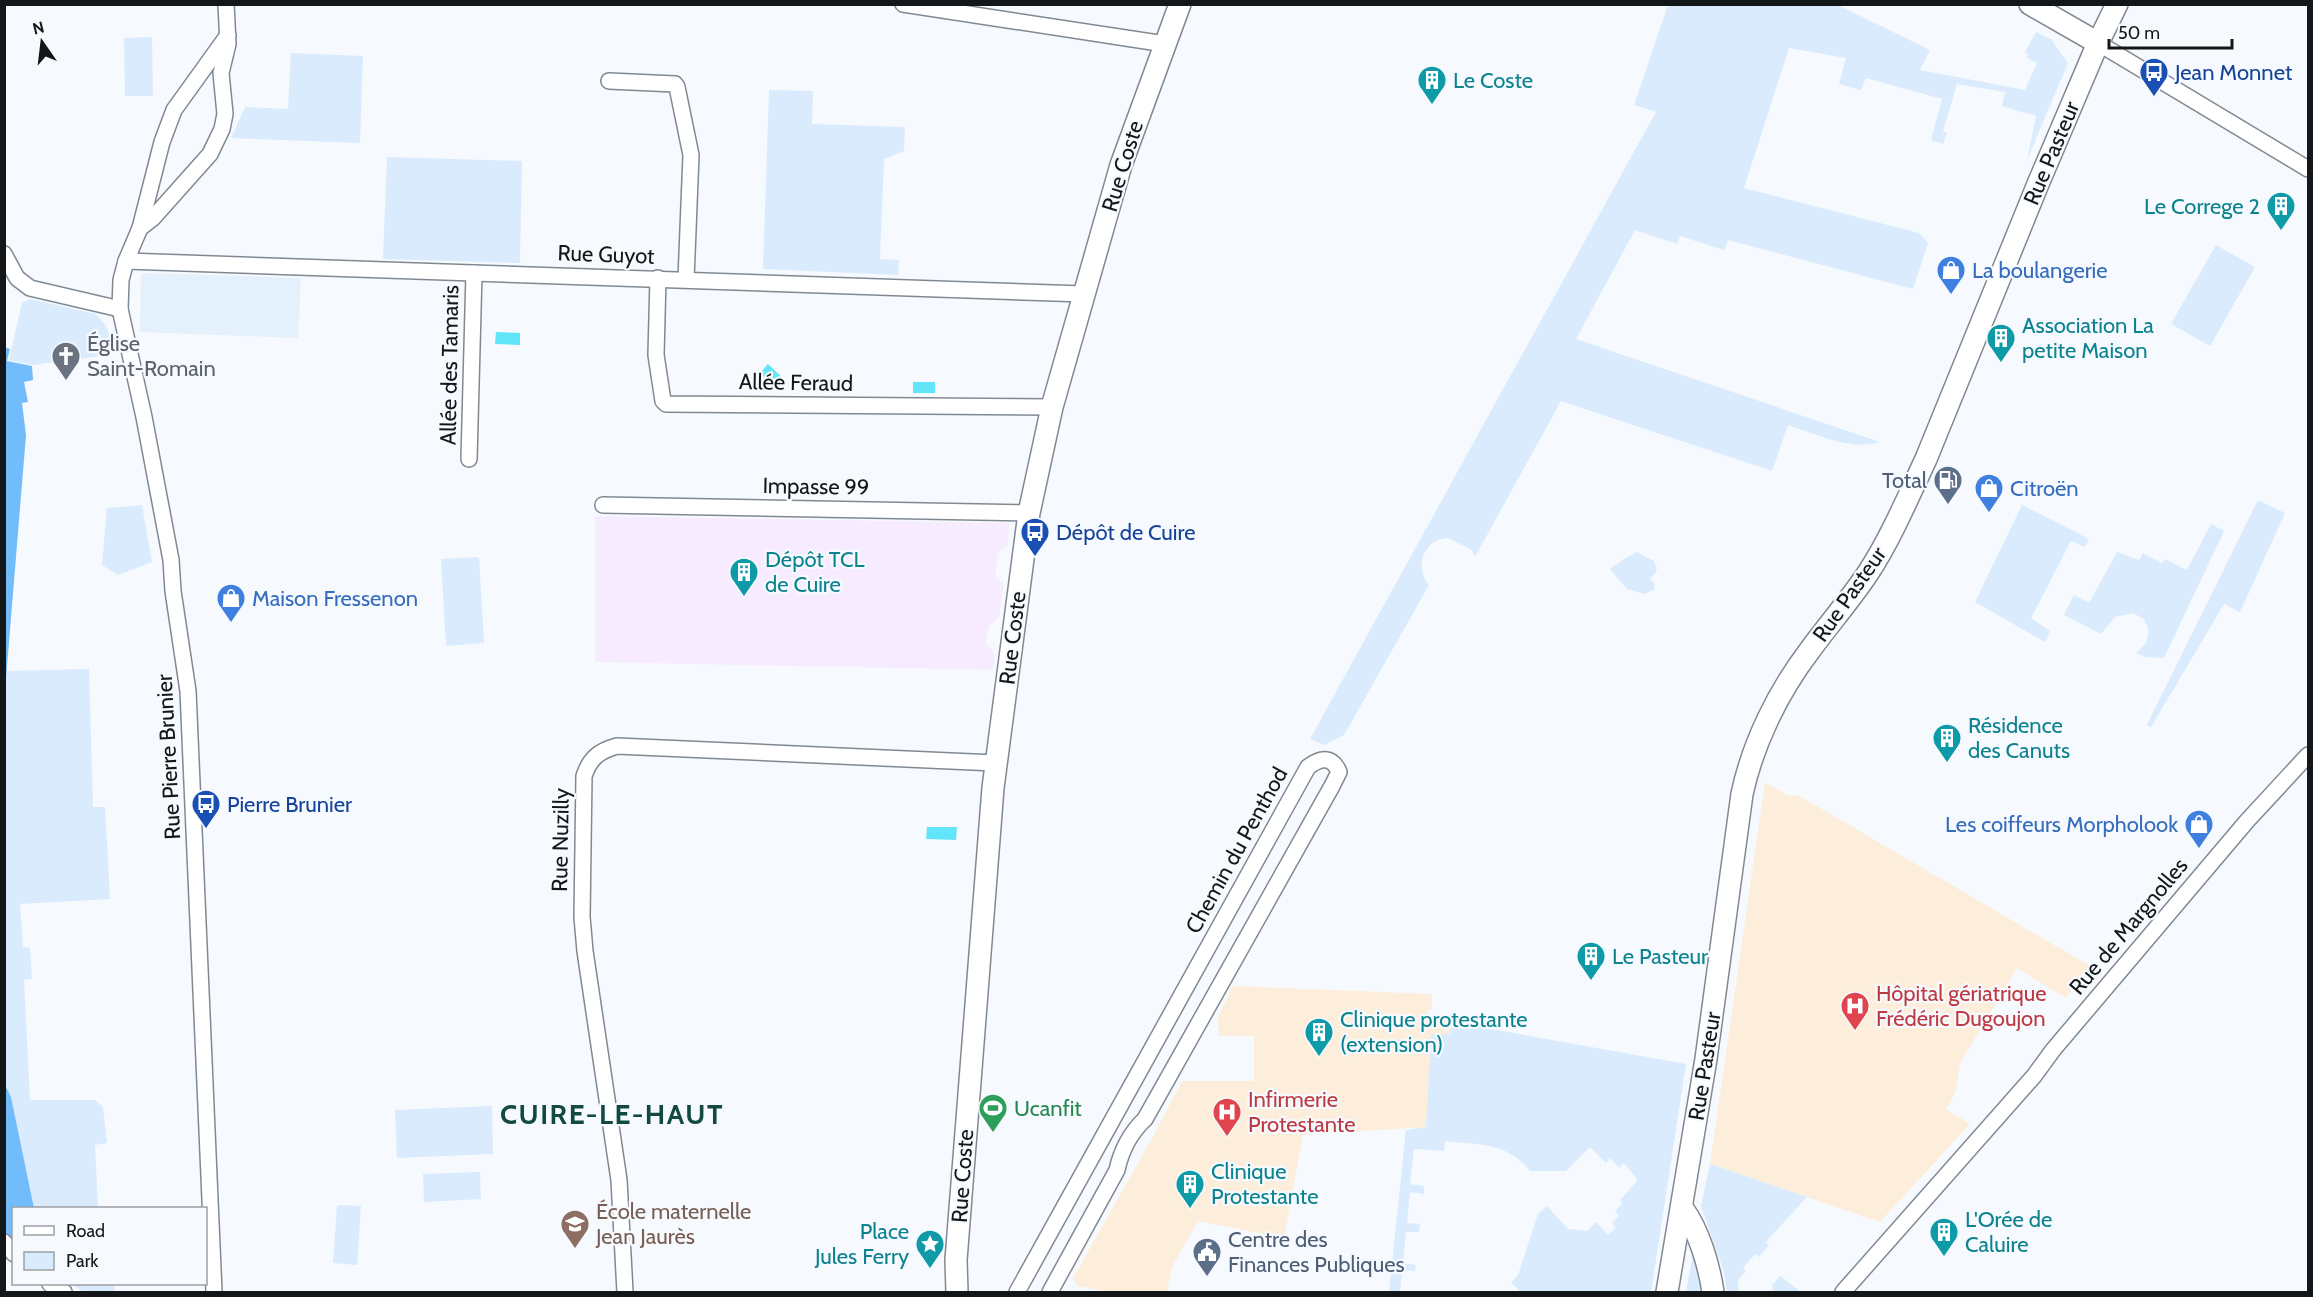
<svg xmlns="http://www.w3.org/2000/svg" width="2313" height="1297" viewBox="0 0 2313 1297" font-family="Cabin,sans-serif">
	<rect width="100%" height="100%" fill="#f6fafe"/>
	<path fill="#e4f0fc" d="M141 273 301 278 298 338 140 332Z"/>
	<path fill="#f7ebff" d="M595 516 1009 523 1008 545 998 553 995 577 1004 584 999 617 989 626 986 643 995 655 993 670 595 662Z"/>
	<g fill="#fceeda">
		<path d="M1765 782 1789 796 1798 795 2102 973 2084 994 2073 987 2066 998 2017 968 1960 1063 1956 1091 1946 1109 1970 1124 1880 1222 1710 1164Z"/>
		<path d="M1233 986 1432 994V1010H1428V1015L1453 1016 1450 1034H1431L1426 1127 1303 1135 1284 1238 1198 1221 1172 1267 1167 1292H1110L1077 1286 1073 1278 1150 1142 1182 1081H1254V1036H1219L1218 1017Z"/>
	</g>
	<g fill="#d9ebfc">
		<path d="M1668 5H1838L1930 50 1920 70 2025 90 2037 63 2027 58 2028 54 2025 52 2036 32 2051 39 2068 63 2027 160 2036 116 2002 106 2005 92 1957 84 1943 131 1947 133 1943 144 1931 140 1942 99 1866 78 1861 90 1839 84 1846 58 1789 48 1744 188 1919 233 1928 243 1913 289 1728 240 1724 250 1680 236 1677 244 1635 230 1576 339 1880 442C1850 451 1816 434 1788 425L1772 471 1561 401 1475 557 1471 549 1447 538C1423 540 1414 567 1429 585L1344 735 1324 745 1310 739 1656 112 1634 105Z"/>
		<path d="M152 37 153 96H125L124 38Z"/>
		<path d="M291 53 363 56 360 143 231 138 245 107 288 109Z"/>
		<path d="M769 90 813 91 812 124 905 127 904 151 884 159 880 259 899 260 898 275 763 269Z"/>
		<path d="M387 157 522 161 520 263 383 259Z"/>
		<path d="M2216 245 2255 267 2210 346 2171 324Z"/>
		<path d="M30 299 96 314 106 326 111 341 100 343 102 356 32 365 9 360 22 303Z"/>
		<path d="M2258 500 2285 513 2240 612 2224 604 2151 727 2147 725Z"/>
		<path d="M142 505 152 562 118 575 102 565 107 508Z"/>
		<path d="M2022 505 2089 539 2085 547 2071 541 2031 618 2050 631 2045 642 1975 602Z"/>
		<path d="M2211 524 2224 531 2164 658 2145 657 2136 653 2146 643 2149 631 2144 619 2133 613 2115 617 2101 634 2064 615 2074 595 2089 603 2117 552 2139 560 2143 553 2162 563 2165 559 2187 570Z"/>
		<path d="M1637 552 1654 561 1657 568 1655 574 1650 578 1654 583 1655 589 1644 594 1627 589 1610 569C1615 565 1631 554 1637 552Z"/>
		<path d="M479 557 484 643 446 646 441 559Z"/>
		<path d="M89 669 93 807H105L110 899 20 904 23 947 30 948 32 979 24 980 30 1100H95L103 1107 107 1143 95 1145 98 1208H34L11 1097 5 1082 4 691 6 671Z"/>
		<path d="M1452 1022 1686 1064 1651 1292H1521L1511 1283 1518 1275 1538 1214 1547 1206 1568 1229 1587 1231 1596 1222 1608 1235 1616 1228 1612 1223 1619 1216 1615 1211 1622 1204 1620 1200 1638 1180 1624 1163 1619 1168 1610 1158 1606 1163 1590 1147 1566 1171H1530C1507 1142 1479 1145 1445 1141L1444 1151 1414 1149 1410 1184 1424 1186V1194L1410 1192 1407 1223 1420 1224 1419 1232H1406L1403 1263 1416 1265 1415 1271 1402 1270 1400 1292H1389L1406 1130 1426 1127 1431 1034H1450Z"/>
		<path d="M492 1106 493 1154 397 1158 395 1110Z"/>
		<path d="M1710 1164 1807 1197 1766 1242 1769 1245 1759 1257 1755 1254 1743 1268 1746 1271 1738 1280 1739 1292H1727L1724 1272 1701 1206Z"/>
		<path d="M480 1172 481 1199 424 1202 423 1174Z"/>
		<path d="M337 1205 361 1206 357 1265 333 1263Z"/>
		<path d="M1696 1257 1705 1292H1686L1692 1259Z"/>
		<path d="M1780 1276 1801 1292H1773L1772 1285Z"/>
		<path d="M71 1284H114L115 1292H84Z"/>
	</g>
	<g fill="#73bcfb">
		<path d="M5 347 10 349 7 361 32 366 33 380 24 382 28 402 22 403 26 435 5 691Z"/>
		<path d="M4 1082 11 1097 34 1208H14L13 1246 5 1233Z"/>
	</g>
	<g fill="#62e5f8">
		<path d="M496 332 520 333V345L495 344Z"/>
		<path d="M768 364 786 381 778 390 760 373Z"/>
		<rect x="913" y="382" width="22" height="11"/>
		<path d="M927 827H957L956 840 926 839Z"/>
	</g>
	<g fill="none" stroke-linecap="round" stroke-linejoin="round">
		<g stroke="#808992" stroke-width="18">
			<g id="street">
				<path d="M903 4 1165 44"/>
				<path d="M2098 43 2308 169"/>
				<path d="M609 81 675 84 677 87 691 155 686 279"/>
				<path d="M140 228 153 218 210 154 222 129 225 114 221 73 228 44 226 4"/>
				<path d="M4 254 17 278 30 288 120 309"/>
				<path d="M126 261 1084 294"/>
				<path d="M658 278 656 355 663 401 666 404 1052 407"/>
				<path d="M469 459 474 273"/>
				<path d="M603 505 1029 513"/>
				<path d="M4 1242 14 1254"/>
				<path d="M50 1284 64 1292"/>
				<path d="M214 1292 188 691 173 591 171 560 144 417 120 309 121 280 126 261 140 228 162 142 174 110 228 35"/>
				<path d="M625 1292 619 1180 585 951 582 917 584 776C590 758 599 751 617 746L995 763"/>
				<path d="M1017 1292 1308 767C1320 758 1332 755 1339 772L1332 786 1145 1119C1131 1132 1121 1151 1117 1170L1050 1292"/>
				<path d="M1843 1292 2034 1076 2053 1050 2247 821 2308 755"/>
			</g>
		</g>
		<g stroke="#808992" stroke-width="24">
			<g id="secondary">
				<path d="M2030 4 2098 43"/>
				<path d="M1683 1209C1699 1231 1709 1265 1713 1292"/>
				<path d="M957 1292 956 1260 993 788 1029 513 1052 407 1121 165 1180 4"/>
				<path d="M1667 1292 1706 1059 1742 794C1753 743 1778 692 1810 650 1829 624 1850 600 1868 573 1891 538 1908 497 1926 459L2038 184 2098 43 2117 4"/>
			</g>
		</g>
		<use href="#street" stroke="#fff" stroke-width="15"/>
		<use href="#secondary" stroke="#fff" stroke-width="21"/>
	</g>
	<defs>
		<g id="bus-pin" transform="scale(1.5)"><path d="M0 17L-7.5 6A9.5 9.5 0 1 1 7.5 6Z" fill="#1a4fb4" stroke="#f6fafe"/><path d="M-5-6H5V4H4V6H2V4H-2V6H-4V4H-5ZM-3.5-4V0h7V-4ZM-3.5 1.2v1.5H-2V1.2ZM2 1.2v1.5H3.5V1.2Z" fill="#fff"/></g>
		<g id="building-pin" transform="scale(1.5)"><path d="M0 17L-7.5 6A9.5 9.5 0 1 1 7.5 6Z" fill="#0f9aa8" stroke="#f6fafe"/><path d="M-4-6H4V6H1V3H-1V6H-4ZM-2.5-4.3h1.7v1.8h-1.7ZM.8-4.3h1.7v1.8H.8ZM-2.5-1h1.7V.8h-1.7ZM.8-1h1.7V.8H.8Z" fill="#fff"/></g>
		<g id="shop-pin" transform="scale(1.5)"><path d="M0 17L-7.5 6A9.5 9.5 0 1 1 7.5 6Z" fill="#3f7fe0" stroke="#f6fafe"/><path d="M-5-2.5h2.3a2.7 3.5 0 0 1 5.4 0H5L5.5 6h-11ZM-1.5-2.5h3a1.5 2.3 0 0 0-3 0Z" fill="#fff"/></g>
		<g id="church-pin" transform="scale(1.5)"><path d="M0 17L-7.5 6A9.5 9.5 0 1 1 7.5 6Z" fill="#6b7280" stroke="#f6fafe"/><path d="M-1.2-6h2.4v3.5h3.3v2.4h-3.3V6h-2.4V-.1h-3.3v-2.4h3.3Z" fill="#fff"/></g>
		<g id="fuel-pin" transform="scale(1.5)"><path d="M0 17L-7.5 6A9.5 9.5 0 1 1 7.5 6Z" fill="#5c6f8a" stroke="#f6fafe"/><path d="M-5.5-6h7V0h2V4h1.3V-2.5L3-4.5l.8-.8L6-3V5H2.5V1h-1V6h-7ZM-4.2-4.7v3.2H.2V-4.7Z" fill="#fff"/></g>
		<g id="hospital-pin" transform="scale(1.5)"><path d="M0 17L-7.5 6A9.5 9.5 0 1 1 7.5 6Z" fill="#e0444e" stroke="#f6fafe"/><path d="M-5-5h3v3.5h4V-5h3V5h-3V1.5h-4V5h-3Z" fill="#fff"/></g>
		<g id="stadium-pin" transform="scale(1.5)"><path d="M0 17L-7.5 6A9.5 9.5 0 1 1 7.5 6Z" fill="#2e9e5b" stroke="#f6fafe"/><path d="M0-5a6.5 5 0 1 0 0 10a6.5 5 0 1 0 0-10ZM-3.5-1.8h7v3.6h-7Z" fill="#fff"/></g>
		<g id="school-pin" transform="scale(1.5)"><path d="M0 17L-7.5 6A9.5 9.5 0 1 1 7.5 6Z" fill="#8d6e63" stroke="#f6fafe"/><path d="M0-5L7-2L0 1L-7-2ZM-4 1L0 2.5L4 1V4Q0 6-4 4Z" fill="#fff"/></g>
		<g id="sight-pin" transform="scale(1.5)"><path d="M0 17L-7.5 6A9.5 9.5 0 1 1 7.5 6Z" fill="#0f9aa8" stroke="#f6fafe"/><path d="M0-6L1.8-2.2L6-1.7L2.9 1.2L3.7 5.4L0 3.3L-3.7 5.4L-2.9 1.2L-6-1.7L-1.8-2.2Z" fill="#fff"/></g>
		<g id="civic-pin" transform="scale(1.5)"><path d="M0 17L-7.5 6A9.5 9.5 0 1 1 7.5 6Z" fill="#5c6f8a" stroke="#f6fafe"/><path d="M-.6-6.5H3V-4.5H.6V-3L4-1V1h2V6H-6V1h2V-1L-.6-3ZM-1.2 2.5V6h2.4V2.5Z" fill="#fff"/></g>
	</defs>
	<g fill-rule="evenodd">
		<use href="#bus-pin" x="2154" y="72"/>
		<use href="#building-pin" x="1432" y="80"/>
		<use href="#building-pin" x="2281" y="206"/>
		<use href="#shop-pin" x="1951" y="270"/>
		<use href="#building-pin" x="2001" y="338"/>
		<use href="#church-pin" x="66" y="356"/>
		<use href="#fuel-pin" x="1948" y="480"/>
		<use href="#shop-pin" x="1989" y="488"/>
		<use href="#bus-pin" x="1035" y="532"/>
		<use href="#building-pin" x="744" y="572"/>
		<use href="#shop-pin" x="231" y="598"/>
		<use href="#building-pin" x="1947" y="738"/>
		<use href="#bus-pin" x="206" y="804"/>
		<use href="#shop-pin" x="2199" y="824"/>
		<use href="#building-pin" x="1591" y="956"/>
		<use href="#hospital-pin" x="1855" y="1006"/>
		<use href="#building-pin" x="1319" y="1032"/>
		<use href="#stadium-pin" x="993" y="1108"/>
		<use href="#hospital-pin" x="1227" y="1112"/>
		<use href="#building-pin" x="1190" y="1184"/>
		<use href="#school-pin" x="575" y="1224"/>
		<use href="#building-pin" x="1944" y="1232"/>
		<use href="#sight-pin" x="930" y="1244"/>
		<use href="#civic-pin" x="1207" y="1252"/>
	</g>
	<g text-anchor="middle" stroke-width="4.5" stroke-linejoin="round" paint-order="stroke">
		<g font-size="22" fill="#164399" stroke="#f6fafe" text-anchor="start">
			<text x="2175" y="80">Jean Monnet</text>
			<text x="1056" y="540">Dépôt de Cuire</text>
			<text x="227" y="812">Pierre Brunier</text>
		</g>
		<g font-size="22" fill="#0d838f" stroke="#f6fafe" text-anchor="start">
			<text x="1453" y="88">Le Coste</text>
			<text x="2260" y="214" text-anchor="end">Le Correge 2</text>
			<text x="2022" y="333">Association La<tspan x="2022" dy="25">petite Maison</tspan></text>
			<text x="765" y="567">Dépôt TCL<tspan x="765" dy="25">de Cuire</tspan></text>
			<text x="1968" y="733">Résidence<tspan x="1968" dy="25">des Canuts</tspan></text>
			<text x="1612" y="964">Le Pasteur</text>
			<text x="1340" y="1027">Clinique protestante<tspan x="1340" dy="25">(extension)</tspan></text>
			<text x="1211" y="1179">Clinique<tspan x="1211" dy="25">Protestante</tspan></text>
			<text x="1965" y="1227">L'Orée de<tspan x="1965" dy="25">Caluire</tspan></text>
			<text x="909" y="1239" text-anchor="end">Place<tspan x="909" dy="25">Jules Ferry</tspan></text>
		</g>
		<g font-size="22" fill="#14171a" stroke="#f6fafe">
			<text transform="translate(2051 153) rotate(-67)" y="8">Rue Pasteur</text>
			<text transform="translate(1122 166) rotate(-73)" y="8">Rue Coste</text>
			<text transform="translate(606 254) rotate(2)" y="8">Rue Guyot</text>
			<text transform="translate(449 365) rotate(-89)" y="8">Allée des Tamaris</text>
			<text transform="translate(796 382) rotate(1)" y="8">Allée Feraud</text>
			<text transform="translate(816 486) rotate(1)" y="8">Impasse 99</text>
			<text transform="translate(1849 594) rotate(-55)" y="8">Rue Pasteur</text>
			<text transform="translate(1012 638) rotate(-83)" y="8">Rue Coste</text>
			<text transform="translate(168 757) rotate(-93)" y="8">Rue Pierre Brunier</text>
			<text transform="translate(560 840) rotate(-89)" y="8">Rue Nuzilly</text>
			<text transform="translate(1236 850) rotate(-61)" y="8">Chemin du Penthod</text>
			<text transform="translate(2128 926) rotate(-50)" y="8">Rue de Margnolles</text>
			<text transform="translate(1704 1066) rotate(-81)" y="8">Rue Pasteur</text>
			<text transform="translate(962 1176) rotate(-86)" y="8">Rue Coste</text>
		</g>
		<g font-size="22" fill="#366cbe" stroke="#f6fafe" text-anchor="start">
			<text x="1972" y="278">La boulangerie</text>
			<text x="2010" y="496">Citroën</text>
			<text x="252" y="606">Maison Fressenon</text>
			<text x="2178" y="832" text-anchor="end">Les coiffeurs Morpholook</text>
		</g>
		<g font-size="22" fill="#5b616d" stroke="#f6fafe" text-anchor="start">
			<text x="87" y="351">Église<tspan x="87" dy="25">Saint-Romain</tspan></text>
		</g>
		<g font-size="22" fill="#4e5e75" stroke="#f6fafe" text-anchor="end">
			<text x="1927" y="488">Total</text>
			<text x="1228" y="1247" text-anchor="start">Centre des<tspan x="1228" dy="25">Finances Publiques</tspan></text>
		</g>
		<g font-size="22" fill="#be3a42" stroke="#f6fafe" text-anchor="start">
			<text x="1876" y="1001">Hôpital gériatrique<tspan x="1876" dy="25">Frédéric Dugoujon</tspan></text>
			<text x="1248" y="1107">Infirmerie<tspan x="1248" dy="25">Protestante</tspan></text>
		</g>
		<g font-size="22" fill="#27864d" stroke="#f6fafe" text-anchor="start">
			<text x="1014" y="1116">Ucanfit</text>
		</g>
		<g font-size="22" fill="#785e54" stroke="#f6fafe" text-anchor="start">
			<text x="596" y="1219">École maternelle<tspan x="596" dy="25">Jean Jaurès</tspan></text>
		</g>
		<g font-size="28" font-weight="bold" letter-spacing="1.5" fill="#124a40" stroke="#f6fafe">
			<text x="612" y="1124">CUIRE-LE-HAUT</text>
		</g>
	</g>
	<rect width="2313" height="1297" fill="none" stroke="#14171a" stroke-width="12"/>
	<rect x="12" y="1207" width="195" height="78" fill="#f6fafe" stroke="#9c9fa3" stroke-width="1.5"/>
	<rect x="24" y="1226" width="30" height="9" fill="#ffffff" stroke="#9c9fa3" stroke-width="1.5"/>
	<text x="66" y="1237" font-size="18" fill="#14171a">Road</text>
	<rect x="24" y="1252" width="30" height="18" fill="#d9ebfc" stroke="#9c9fa3" stroke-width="1.5"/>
	<text x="66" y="1267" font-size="18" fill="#14171a">Park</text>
	<g transform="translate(42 42) rotate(346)" stroke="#f6fafe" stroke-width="4.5" paint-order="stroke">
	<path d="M0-4.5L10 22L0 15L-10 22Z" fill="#14171a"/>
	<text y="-9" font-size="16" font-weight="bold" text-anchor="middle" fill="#14171a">N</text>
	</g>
	<path d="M2109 39v9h123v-9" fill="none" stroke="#14171a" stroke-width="3"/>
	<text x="2118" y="39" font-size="18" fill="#14171a" stroke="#f6fafe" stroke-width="4.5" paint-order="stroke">50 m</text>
</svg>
